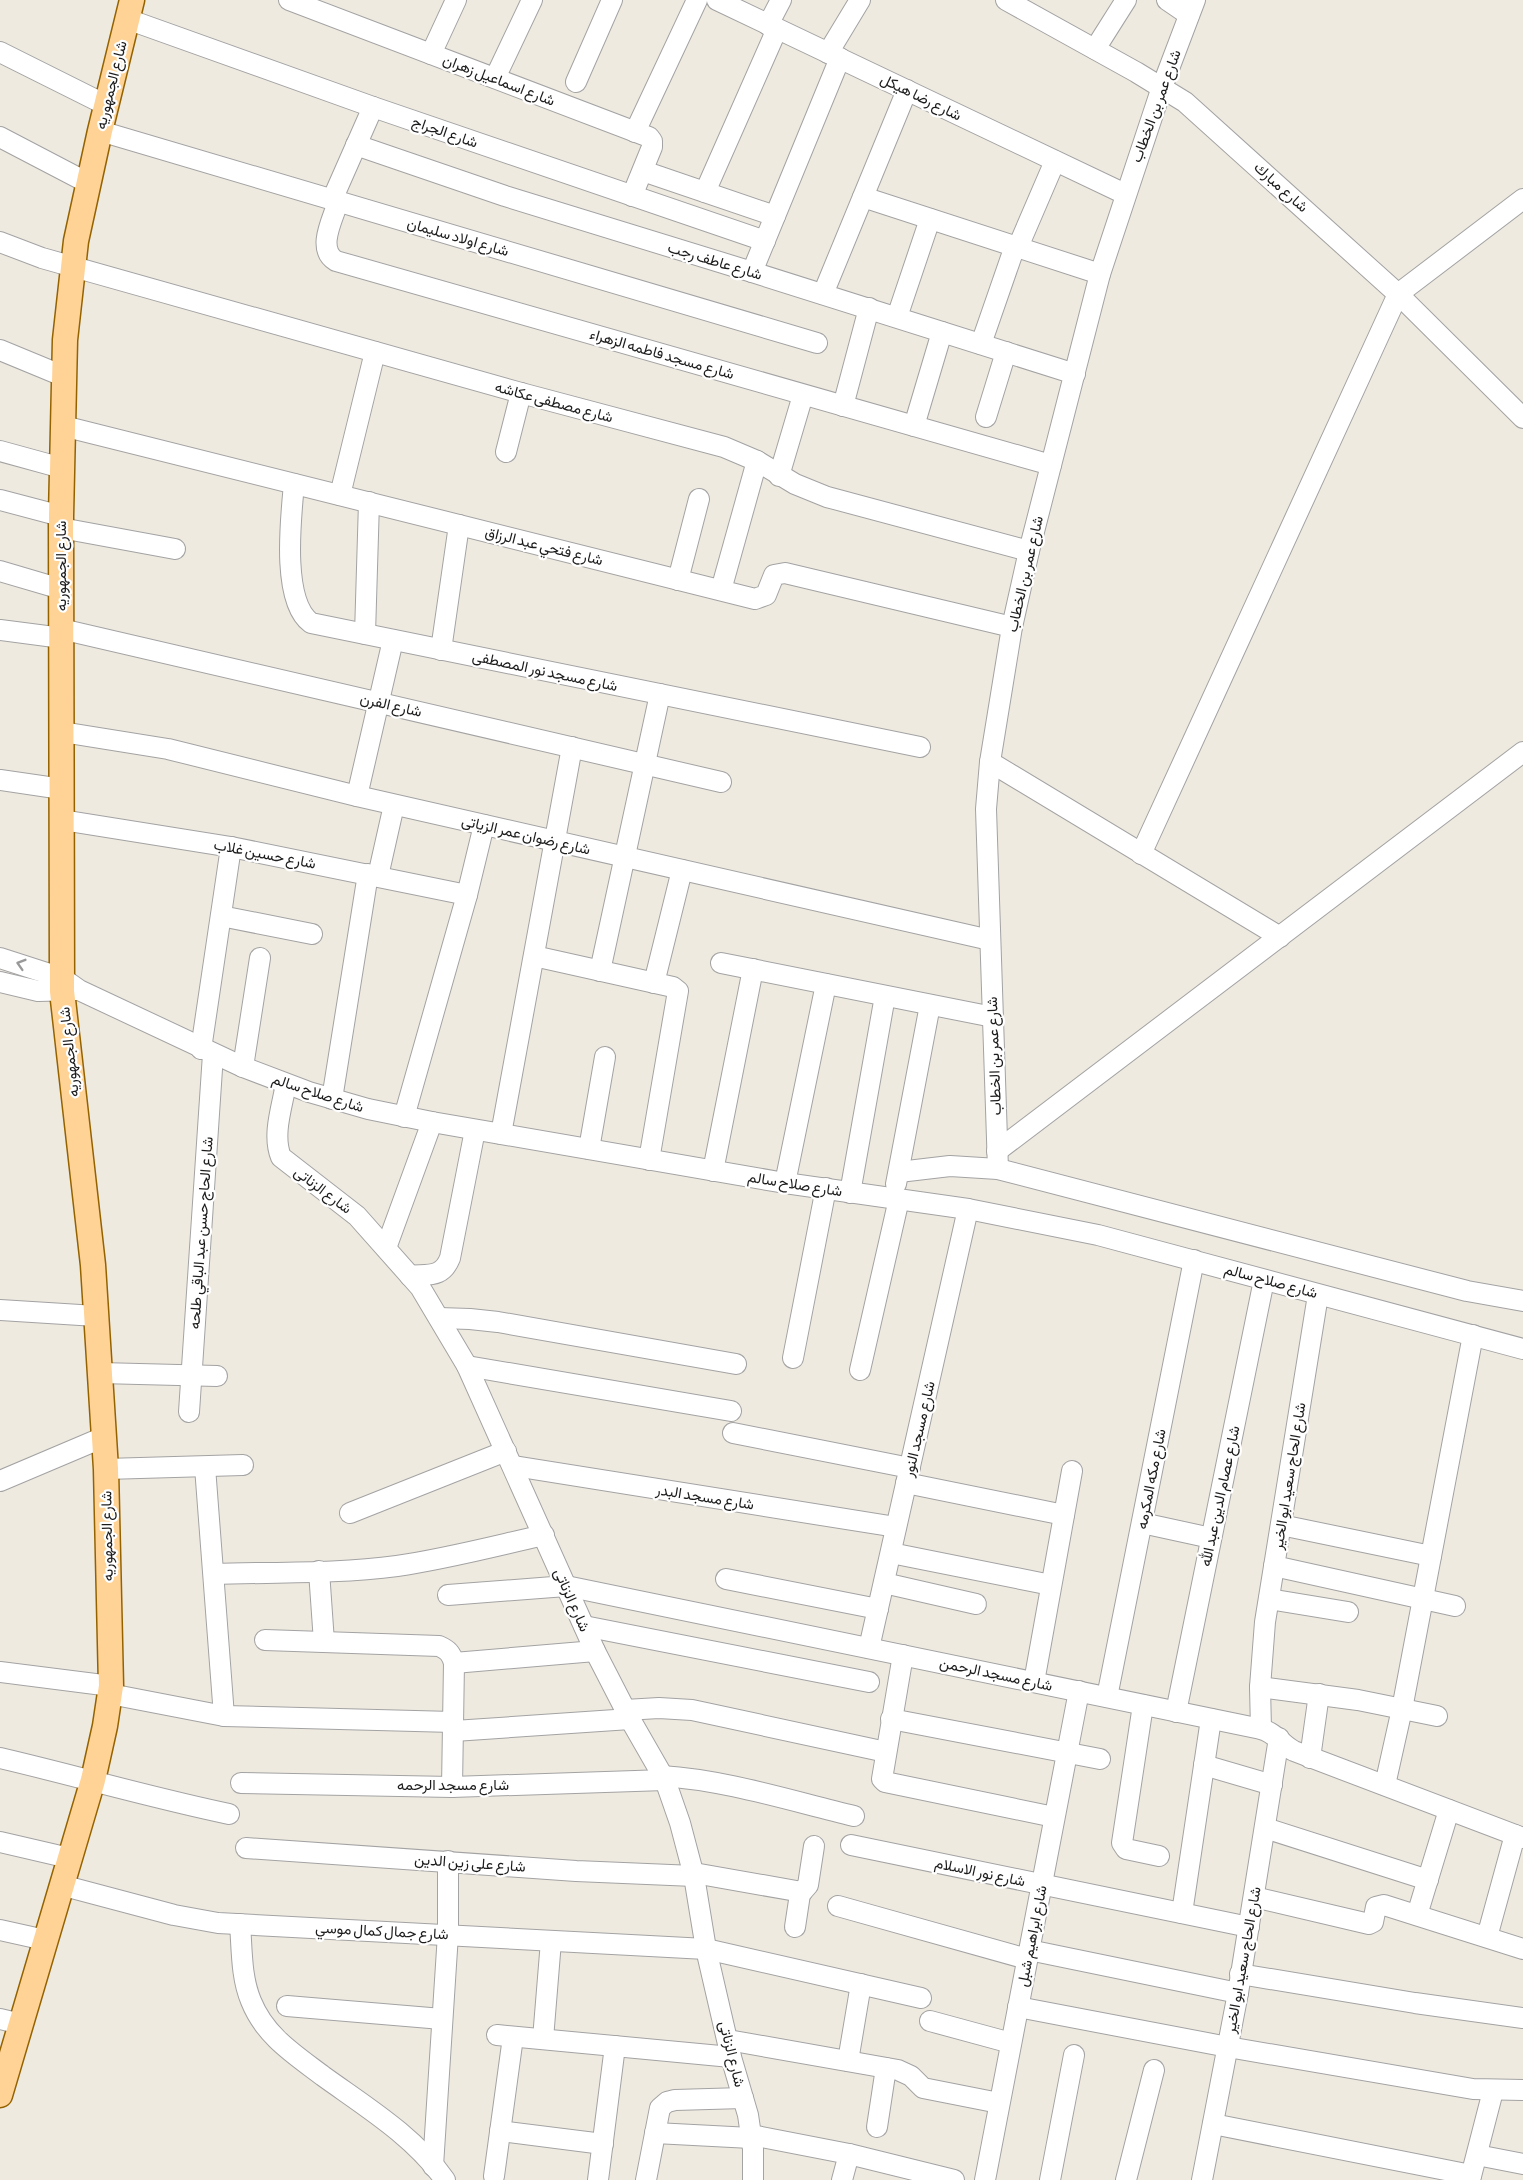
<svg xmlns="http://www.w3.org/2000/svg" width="1523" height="2180" viewBox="0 0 1523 2180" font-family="'Asap Condensed',Vazirmatn,sans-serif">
	<rect width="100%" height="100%" fill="#efeae0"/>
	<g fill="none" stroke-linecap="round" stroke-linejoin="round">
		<g stroke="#a3a3a3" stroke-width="22">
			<g id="minor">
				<path d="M289 0 649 137 652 141V147L632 196"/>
				<path d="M717 0 1125 194"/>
				<path d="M1006 0 1136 72 1185 102 1398 294 1523 418"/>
				<path d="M1167 0 1189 15"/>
				<path d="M127 19 373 107 765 241"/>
				<path d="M768 25 781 0"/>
				<path d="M1095 49 1126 0"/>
				<path d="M0 52 106 105"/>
				<path d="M828 53 860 0"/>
				<path d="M431 54 456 0"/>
				<path d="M495 78 532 0"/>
				<path d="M576 82 612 0"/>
				<path d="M100 131 817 343"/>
				<path d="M635 132 697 0"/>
				<path d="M0 137 88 183"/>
				<path d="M356 145 505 196 752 272 1075 374"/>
				<path d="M643 171 775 216"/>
				<path d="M705 192 777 29"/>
				<path d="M863 197 1100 274"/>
				<path d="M332 200 373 107"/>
				<path d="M338 202C333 219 316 249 336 261L1051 465"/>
				<path d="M0 242 42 258 521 393 724 447 757 461 795 484 827 497 1029 551"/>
				<path d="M1018 247 1055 161"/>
				<path d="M752 272 840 58"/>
				<path d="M823 294 907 90"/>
				<path d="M897 317 930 219"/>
				<path d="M981 344 1015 246"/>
				<path d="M0 350 63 376"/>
				<path d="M843 406 869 308"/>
				<path d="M986 417 1006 352"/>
				<path d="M63 426 755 599 766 595 774 575 785 573 1012 627"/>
				<path d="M914 426 942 332"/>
				<path d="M0 451 62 468"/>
				<path d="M506 452 521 393"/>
				<path d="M779 476 803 395"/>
				<path d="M294 484C291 517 281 601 311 623L920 747"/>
				<path d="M340 495 375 352"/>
				<path d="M0 500 61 516"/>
				<path d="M61 528 175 549"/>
				<path d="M0 571 61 589"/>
				<path d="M678 580 699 499"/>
				<path d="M721 590 757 461"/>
				<path d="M61 629 721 782"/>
				<path d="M0 630 62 638"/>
				<path d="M365 634 369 502"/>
				<path d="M441 650 459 525"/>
				<path d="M62 732 168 749 357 796 990 940"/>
				<path d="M990 762 1280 937"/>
				<path d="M0 780 62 789"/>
				<path d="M357 796 393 640"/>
				<path d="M62 820 231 847 467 895"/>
				<path d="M1141 854 1398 294 1523 199"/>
				<path d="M378 876 394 805"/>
				<path d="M221 916 312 934"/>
				<path d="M534 956 673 987 678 991 649 1160"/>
				<path d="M0 958 62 978 79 990 243 1067 309 1092 368 1109 432 1122 785 1183 968 1209 1098 1235 1523 1349"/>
				<path d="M721 963 993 1017"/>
				<path d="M600 971 660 694"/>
				<path d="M0 982 38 991 76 990"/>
				<path d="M654 983 682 870"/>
				<path d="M201 1049 231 847"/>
				<path d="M243 1067 260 958"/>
				<path d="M286 1084C282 1107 272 1135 281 1157L357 1216 420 1287 467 1366 595 1651 630 1719 665 1780 680 1823 694 1876 706 1949 731 2057 748 2115 753 2149V2180"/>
				<path d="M332 1099 368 874"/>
				<path d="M404 1117 467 895 484 825"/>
				<path d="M501 1134 572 747"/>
				<path d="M589 1149 605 1057"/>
				<path d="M997 1151 1523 752"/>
				<path d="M998 1169 986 809 990 762 1012 627 1029 551 1100 274 1162 87 1195 0"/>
				<path d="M713 1171 753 969"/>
				<path d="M899 1172 950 1166 998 1169 1467 1291 1523 1301"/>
				<path d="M785 1183 826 984"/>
				<path d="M896 1184 930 1005"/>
				<path d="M850 1193 885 996"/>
				<path d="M386 1248 432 1122"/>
				<path d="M410 1276C429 1274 442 1278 450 1258L475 1130"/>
				<path d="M0 1310 96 1316"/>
				<path d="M439 1318 470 1319 498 1322 736 1364"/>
				<path d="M793 1358 826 1188"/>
				<path d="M467 1366 731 1411"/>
				<path d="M860 1370 899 1199"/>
				<path d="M100 1373 217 1376"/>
				<path d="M189 1412 213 1054"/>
				<path d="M733 1433 910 1468"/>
				<path d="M514 1466 896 1527"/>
				<path d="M205 1467 224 1716"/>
				<path d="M106 1469 243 1465"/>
				<path d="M0 1481 104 1437"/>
				<path d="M906 1483 1064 1515"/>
				<path d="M350 1513 506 1451"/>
				<path d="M1142 1523 1211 1538"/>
				<path d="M1281 1525 1431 1556"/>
				<path d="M891 1553 1051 1585"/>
				<path d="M1274 1566 1455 1606"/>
				<path d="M319 1571 324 1642"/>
				<path d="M214 1574C275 1572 337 1574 397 1566 446 1559 495 1546 544 1535"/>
				<path d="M726 1579 878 1609"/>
				<path d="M884 1583 976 1604"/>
				<path d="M448 1595 566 1586 1261 1729C1276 1733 1282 1745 1294 1751L1523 1838"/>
				<path d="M1269 1599 1348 1612"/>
				<path d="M584 1626 869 1682"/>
				<path d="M265 1640 439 1646C448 1650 451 1653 454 1663L452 1787"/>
				<path d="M869 1648 968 1209"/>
				<path d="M903 1655 882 1779 885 1782 1054 1817"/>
				<path d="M454 1663 595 1651"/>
				<path d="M0 1672 111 1686"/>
				<path d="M1034 1682 1072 1471"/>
				<path d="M1260 1687 1358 1700 1437 1716"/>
				<path d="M110 1694 224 1716 453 1722"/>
				<path d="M1107 1697 1194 1260"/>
				<path d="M1143 1705 1122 1843 1126 1849 1159 1856"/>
				<path d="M625 1710 659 1708 692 1710 886 1752"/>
				<path d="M1176 1712 1264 1280"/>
				<path d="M891 1719 1100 1759"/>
				<path d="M1261 1729 1260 1687 1265 1622 1318 1295"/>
				<path d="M454 1731 630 1719"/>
				<path d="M0 1758C77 1776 152 1798 229 1814"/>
				<path d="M1310 1758 1319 1694"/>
				<path d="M1204 1765 1272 1785"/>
				<path d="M662 1776C726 1780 791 1801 854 1816"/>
				<path d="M241 1783 452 1787 665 1780"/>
				<path d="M1385 1785 1402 1709 1473 1335"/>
				<path d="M1265 1828 1428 1880"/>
				<path d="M0 1842 69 1858"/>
				<path d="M851 1845 1249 1927"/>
				<path d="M246 1848 576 1871 694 1876"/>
				<path d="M694 1873 802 1892"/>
				<path d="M61 1885 174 1915 218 1923 706 1949 921 1998"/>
				<path d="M1254 1897 1369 1924 1373 1922 1376 1907 1384 1905 1523 1949"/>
				<path d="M838 1906 1027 1959"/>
				<path d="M1182 1913 1211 1719"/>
				<path d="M1417 1915 1449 1810"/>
				<path d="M240 1924C242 1950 241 1977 251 2001 265 2036 294 2054 323 2076 366 2107 414 2136 445 2180"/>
				<path d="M795 1927 800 1894 808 1885 814 1846"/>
				<path d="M0 1930 45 1940"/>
				<path d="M1487 1937 1515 1835"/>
				<path d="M1029 1950 1238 1993"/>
				<path d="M1240 1974 1415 2003 1523 2018"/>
				<path d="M287 2006 442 2019"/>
				<path d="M1018 2007 1228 2047 1473 2089 1523 2090"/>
				<path d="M0 2019 21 2024"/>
				<path d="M930 2021 1011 2043"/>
				<path d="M497 2035 731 2057"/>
				<path d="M543 2039 551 1941"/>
				<path d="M728 2040 898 2070 911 2076 923 2088 999 2103"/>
				<path d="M848 2061 861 1984"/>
				<path d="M1213 2124 1471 2175"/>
				<path d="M877 2127 886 2068"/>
				<path d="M500 2131 603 2144"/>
				<path d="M655 2133 751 2138"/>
				<path d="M751 2135 849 2154 954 2180"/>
				<path d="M1477 2155 1523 2164"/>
				<path d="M433 2166 448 1934V1861"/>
				<path d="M494 2176 513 2037"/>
				<path d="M598 2180 615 2046"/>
				<path d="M646 2180 660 2108 667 2102 675 2100 743 2098"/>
				<path d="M842 2180 849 2154"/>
				<path d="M985 2180 1079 1691"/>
				<path d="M1050 2180 1074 2055"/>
				<path d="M1126 2180 1154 2070"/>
				<path d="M1202 2180 1238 1993 1279 1738"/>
				<path d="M1470 2180 1493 2091"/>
			</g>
		</g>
		<g stroke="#946300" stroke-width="27">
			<path id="major" d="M0 2095 93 1780 105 1726 111 1686 106 1469 93 1265 62 991 61 516 65 340 76 241 100 131 132 0"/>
		</g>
		<use href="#minor" stroke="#fff" stroke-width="20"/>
		<use href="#major" stroke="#ffd295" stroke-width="24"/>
	</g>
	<defs><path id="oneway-chevron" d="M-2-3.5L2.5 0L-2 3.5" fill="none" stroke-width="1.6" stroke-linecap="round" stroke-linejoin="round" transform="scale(1.5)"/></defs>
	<use stroke="#999" href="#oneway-chevron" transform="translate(21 964) rotate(-163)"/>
	<g text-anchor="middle" stroke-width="4.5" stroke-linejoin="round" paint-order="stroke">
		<g font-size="15" fill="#1c1c1c" stroke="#fff">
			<text transform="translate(499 80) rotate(21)" y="5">شارع اسماعيل زهران</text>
			<text transform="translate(111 85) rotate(-76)" y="5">شارع الجمهوريه</text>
			<text transform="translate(921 97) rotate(26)" y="5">شارع رضا هيكل</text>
			<text transform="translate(1156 106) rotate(-70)" y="5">شارع عمر بن الخطاب</text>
			<text transform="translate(445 132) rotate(19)" y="5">شارع الجراج</text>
			<text transform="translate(1281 187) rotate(42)" y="5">شارع مبارك</text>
			<text transform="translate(458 237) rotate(16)" y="5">شارع اولاد سليمان</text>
			<text transform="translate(715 261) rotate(17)" y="5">شارع عاطف رجب</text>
			<text transform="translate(662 354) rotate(16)" y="5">شارع مسجد فاطمه الزهراء</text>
			<text transform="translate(554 402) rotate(15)" y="5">شارع مصطفى عكاشه</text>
			<text transform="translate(544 546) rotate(14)" y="5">شارع فتحي عبد الرزاق</text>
			<text transform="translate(61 566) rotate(-90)" y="5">شارع الجمهوريه</text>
			<text transform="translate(1025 574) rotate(-77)" y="5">شارع عمر بن الخطاب</text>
			<text transform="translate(545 671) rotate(12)" y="5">شارع مسجد نور المصطفى</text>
			<text transform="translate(391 705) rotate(13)" y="5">شارع الفرن</text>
			<text transform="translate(526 835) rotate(13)" y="5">شارع رضوان عمر الزياتى</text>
			<text transform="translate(265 854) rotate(11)" y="5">شارع حسين غلاب</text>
			<text transform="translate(69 1052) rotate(-96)" y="5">شارع الجمهوريه</text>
			<text transform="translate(994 1056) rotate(-92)" y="5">شارع عمر بن الخطاب</text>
			<text transform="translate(318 1093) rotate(18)" y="5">شارع صلاح سالم</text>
			<text transform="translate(795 1184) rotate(9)" y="5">شارع صلاح سالم</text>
			<text transform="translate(323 1190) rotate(37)" y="5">شارع الزناتى</text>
			<text transform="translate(201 1233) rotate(-86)" y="5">شارع الحاج حسن عبد الباقي طلحه</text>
			<text transform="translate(1271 1281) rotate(15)" y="5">شارع صلاح سالم</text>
			<text transform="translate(919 1429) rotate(-77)" y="5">شارع مسجد النور</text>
			<text transform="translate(1289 1476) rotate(-81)" y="5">شارع الحاج سعيد ابو الخير</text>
			<text transform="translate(1151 1479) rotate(-79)" y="5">شارع مكه المكرمه</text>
			<text transform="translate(1220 1496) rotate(-78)" y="5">شارع عصام الدين عبد الله</text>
			<text transform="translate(705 1497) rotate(9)" y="5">شارع مسجد البدر</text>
			<text transform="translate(107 1536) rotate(-91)" y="5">شارع الجمهوريه</text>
			<text transform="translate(572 1600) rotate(66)" y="5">شارع الزناتى</text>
			<text transform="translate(996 1674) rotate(12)" y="5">شارع مسجد الرحمن</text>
			<text x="453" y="1790">شارع مسجد الرحمه</text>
			<text transform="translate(470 1863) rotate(4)" y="5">شارع على زين الدين</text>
			<text transform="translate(980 1872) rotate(12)" y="5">شارع نور الاسلام</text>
			<text transform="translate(382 1931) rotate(3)" y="5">شارع جمال كمال موسي</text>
			<text transform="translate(1032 1936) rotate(-79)" y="5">شارع ابراهيم شبل</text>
			<text transform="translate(1243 1960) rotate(-80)" y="5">شارع الحاج سعيد ابو الخير</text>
			<text transform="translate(732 2054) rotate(76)" y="5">شارع الزناتى</text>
		</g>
	</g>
</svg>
